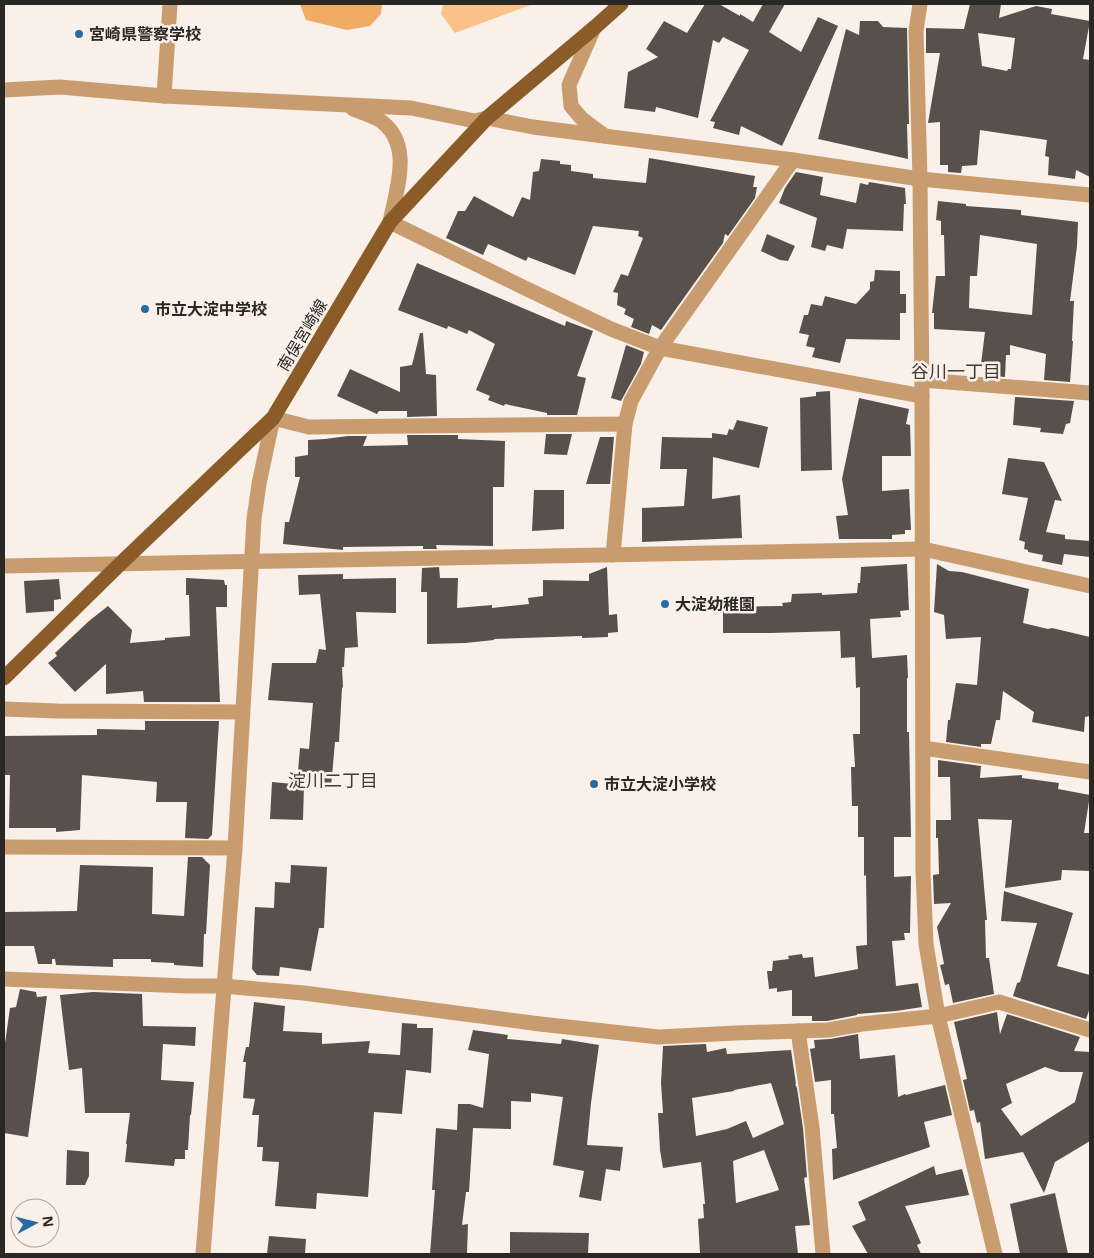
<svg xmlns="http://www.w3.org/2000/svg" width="1094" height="1258" viewBox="0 0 1094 1258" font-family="'Open Sans','Noto Sans JP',sans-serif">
	<rect width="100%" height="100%" fill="#f8f0e9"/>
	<path fill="#fac188" d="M443 4H533L455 33 441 14Z"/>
	<path fill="#f0ac65" d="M300 4H382L381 14 370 26 347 30 306 20Z"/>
	<g fill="#58514b" fill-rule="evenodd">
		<path d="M705 4H719L740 16V14L753 22 763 4H785L769 32 801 52 818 17 838 26 782 146 741 126 739 135 713 128 715 122 710 121 749 50 723 37 719 43 713 40 698 118 656 107 655 112 624 108 628 72 658 57 646 49 664 21 687 33Z"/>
		<path d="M970 4H1001L999 18 1036 6 1052 9 1051 14 1090 21 1083 59 1090 60V177L1076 170 1075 179 1048 175 1049 157 1045 156 1047 140 980 130 977 165 962 166 961 173 948 172V165H940V122L928 123 940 53H926V28L964 29ZM978 33 1015 38 1011 69H1008L1007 71 982 66Z"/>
		<path d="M860 21H878L883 27 907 28 909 124H907L908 159 818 139 846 29 859 35Z"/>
		<path d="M649 158 755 176 753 187H757L755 198 728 236 725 234 723 243 661 330 652 325 649 334 631 327 634 319 624 314 626 309 617 305 618 293 613 292 621 274 628 276 643 238 638 236 639 231 593 226 575 275 528 257 526 261 488 244 483 255 446 238 458 211H465L474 196 513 217 522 197 530 200 533 172 539 171 541 159 560 161V164L571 165V171L593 174V178L646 183Z"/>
		<path d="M796 172 823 177 820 195 856 203 860 183 868 185 869 182 905 188 906 204H904L903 231 847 229 843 249 827 245 825 251 811 247 817 218 779 203 785 188Z"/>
		<path d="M938 201 966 204V206L1021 210V215L1078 222 1077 246 1070 301H1074L1072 341H1073L1070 382 1044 380 1046 354 1010 345V355H1006L1005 377 984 375 985 366 981 364 985 332 934 329V313H932L936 276H945L944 235H941V221L936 220ZM980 235 1037 244 1032 315 969 308 970 276H977Z"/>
		<path d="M767 234 795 246 788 261 780 260 761 251Z"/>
		<path d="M417 263 565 326 566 321 593 331 577 376 586 378 577 415H547V413L505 404 504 406 488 400 490 396 476 390 495 344 469 330 467 334 448 326 447 329 398 310Z"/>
		<path d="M875 270 900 271V294H906V313H900V340L846 339 840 363 812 357 815 348 806 346 809 335 799 333 804 315H808L811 304 822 306 825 296 856 304 870 289V282L874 281Z"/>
		<path d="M420 333H423L426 374 436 375 437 416 407 417V411H379L377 414 337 396 350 369 400 392V367L412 365Z"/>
		<path d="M626 345 644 352 641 364 621 401 611 398Z"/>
		<path d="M830 391 832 470 801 471 800 398 816 396V392Z"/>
		<path d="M1015 397 1074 401 1070 423 1066 424 1063 434 1040 432 1041 428 1013 425Z"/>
		<path d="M859 398 909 409 906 424 910 425 911 456H882V491L909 489 911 530H905V534L892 535V539H839L836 516 848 515 842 479Z"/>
		<path d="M737 420 768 427 759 468 713 457 712 499 740 495 742 538 642 542V508L684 506 687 469H660L662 437 712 438V433L727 435 729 429 733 430Z"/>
		<path d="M546 434H572L567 455 544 454Z"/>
		<path d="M407 435H458V439L505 441 504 487H493V546L436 545 437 549H423V546L343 547V550L283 544 285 522H289L300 477H295V457L308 455V440L325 439 348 436H367L363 446 408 445Z"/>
		<path d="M600 437H614L610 484H586Z"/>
		<path d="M1008 458 1044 462 1062 501 1055 500 1046 532 1065 535V539L1090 541V557L1064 554 1062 565 1042 561 1043 555 1028 552V550L1024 549 1025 542 1019 540 1028 498 1002 494Z"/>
		<path d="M534 490H564V529L532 531Z"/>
		<path d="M907 564 909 610 900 611 901 617 870 619 872 658 907 655 908 678H907V732H909L911 837H894V877L911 876 910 933H904L905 940 892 941 896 986 918 983 922 1007 896 1011 857 1014V1015L827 1021H812V1016H792V990L777 992V988L769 989 767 971H772L773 961 789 959 788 956 802 954 803 958 813 957 815 977 858 969 856 946 867 945 866 875 864 876V837H858V806H852L851 767H855L853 734H860V687L856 688 855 657 841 658 840 631 771 633H723V607L783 606 782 603 791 602 792 594 822 593V595L857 593 858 583H860L861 567Z"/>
		<path d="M937 564 949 571 962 572 1029 589 1023 623 1048 629 1052 628 1090 637V716L1085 717 1084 732 1032 722 1034 712 1003 691 1000 720H996L991 744H981V747L946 742 948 720H950L956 683 977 685 981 637 946 639 944 615 934 612Z"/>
		<path d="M439 567 440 578H458L457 608 492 605V608L529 604 528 598 543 596V580L589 581V574L607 567 609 615 617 614 618 632 608 633V637L582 638V636L494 639V640L465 643 427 644V592H421L422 568Z"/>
		<path d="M343 574V579L396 578V613L356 612 358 647 345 648 344 667H342L343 687 342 688 339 742H335L331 787 297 783 300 748 309 749 313 703 268 700 272 663H316L319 649 326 650 320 594 299 595 298 575Z"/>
		<path d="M186 578 224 580 225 585H227V607H216L220 702H144L143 691 106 694V664L75 692 48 663 57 656 55 653 89 621 108 606 132 630 130 643 165 640V638L190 636 189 595H186Z"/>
		<path d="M59 579 61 599 54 600V611L26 613 24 581Z"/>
		<path d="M145 721H219L212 835 208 839 185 838 187 802H156L157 782 82 775 80 830 56 832V828H9L10 775H4V736L97 735V729L145 730Z"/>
		<path d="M938 760 981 766 980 778 1022 775V778L1059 783 1058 789 1090 795 1084 833H1090V871L1062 870 1061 880 1005 888 1012 820 978 819 987 920H985L986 958H989L994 994 953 1003 949 984 945 985 940 965 944 964 937 927 951 903 934 904 933 875 939 874 938 838H936V820H951L950 777H938Z"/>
		<path d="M272 782 304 785 303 820 270 819Z"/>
		<path d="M188 857H202L210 865 206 934H204L203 967 174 965V963L151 962V959H113V967L56 965 55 959H52V964H38L34 946H4V912L77 911 80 865 153 867 152 914 184 916Z"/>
		<path d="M291 865 327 867 324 928H319L311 971 280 967 279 976 257 975 252 969 255 907 274 908 275 882 290 883Z"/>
		<path d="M1004 891 1073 913 1057 966 1090 975V1008L1086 1019 1013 996 1017 983 1020 982 1037 923 1001 921Z"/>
		<path d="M20 989 36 992 37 997 47 996 28 1137 4 1133V1050L10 1008 16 1007Z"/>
		<path d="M93 992 142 994 143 1026 196 1027 195 1046 163 1044 161 1080 194 1082 191 1115H190L188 1150H185V1159H175L174 1166 125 1162 127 1144H126L130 1113H85L82 1068 69 1070 60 995Z"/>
		<path d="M254 1002 285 1006 283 1031 322 1033V1044L370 1041 368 1053 400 1055 402 1023 417 1024V1028H433L431 1073 406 1070 402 1114 374 1112 368 1197 317 1193 316 1209 275 1206 279 1162 262 1161 263 1147H257L259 1115H252L255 1099 243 1098 246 1062H243L246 1047H249Z"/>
		<path d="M997 1012 1000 1034 1007 1014 1080 1037 1074 1051 1090 1052V1141L1055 1162 1044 1193 1023 1152 985 1159 980 1122 977 1123 974 1110 970 1111 963 1080 967 1079 954 1022ZM1045 1067 1060 1072H1083L1075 1102 1021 1136 1001 1109 1012 1103 1006 1084Z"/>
		<path d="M473 1030 508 1035 507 1039 561 1044 562 1039 599 1045 591 1103 587 1145 623 1147 620 1171 606 1169 601 1201 579 1197 584 1171 553 1165 563 1097 531 1093V1102L511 1101V1129L473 1128 469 1192H466L462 1225 468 1224 467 1254H430L435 1190H432L436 1128 457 1130 458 1104H470L483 1108 489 1054 468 1050Z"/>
		<path d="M858 1034 860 1059 895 1055 898 1097 905 1094 906 1095 945 1085 952 1115 924 1122 930 1147 833 1180 832 1149 837 1148 834 1114H831V1080L815 1082 810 1049 815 1048 814 1040 830 1039Z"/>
		<path d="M706 1044 707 1052 726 1048 727 1054 791 1050 796 1084H795L797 1088 803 1128 807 1177 804 1178 810 1225 795 1226 798 1254H700L698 1219 704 1218 703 1204H705L701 1162 663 1168 660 1150 658 1113H663L661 1083 663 1046ZM771 1083 784 1124 753 1138 746 1121 727 1129 696 1136 692 1098 734 1091V1090ZM764 1150 779 1190 736 1203 733 1161Z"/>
		<path d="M67 1150 89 1152V1176L85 1185H66Z"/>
		<path d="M934 1166 936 1175 962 1169 969 1195 905 1206 921 1243 917 1245 921 1254H868L852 1226 866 1220 858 1202Z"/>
		<path d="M1055 1193 1068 1254H1020L1010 1204Z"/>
		<path d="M510 1232 589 1233 588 1254H510Z"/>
		<path d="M269 1236 306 1239 305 1254H267Z"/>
	</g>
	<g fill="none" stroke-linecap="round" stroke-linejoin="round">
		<g stroke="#c99c6f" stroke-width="15">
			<path d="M920 4 916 31 920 179 922 396 923 871 926 944 938 1016 995 1254"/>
			<path d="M594 28 569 85 571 106 582 119 605 136"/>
			<path d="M4 90 60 87 164 96 411 108 475 121 487 118 533 127 793 160 920 179 1090 195"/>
			<path d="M164 96 170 4"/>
			<path d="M353 109C361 112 370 115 378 119 414 142 397 187 390 222L529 290 611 329 660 348 922 396"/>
			<path d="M922 380 1090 393"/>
			<path d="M613 555 625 424 631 401 660 348 793 160"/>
			<path d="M4 566 923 549 1090 586"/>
			<path d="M4 709 57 711 242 712"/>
			<path d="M923 748 1090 772"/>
			<path d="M4 847 235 848"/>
			<path d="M4 979 188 986H223L304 993 540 1024 659 1037 736 1033 828 1030 862 1024 938 1016 999 1002 1090 1030"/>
			<path d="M798 1031 812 1127 823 1254"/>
			<path d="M203 1254 235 848 254 519 259 484 273 418 309 427 625 424"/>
		</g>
		<path stroke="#8b5c28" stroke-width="15" d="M4 678 119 565 273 418 390 222 487 118 594 28 621 4"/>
	</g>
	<g fill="#276ca1" stroke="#f8f0e9" stroke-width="2">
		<circle cx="79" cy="34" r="5"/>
		<circle cx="145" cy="309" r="5"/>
		<circle cx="665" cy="604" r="5"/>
		<circle cx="594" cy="784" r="5"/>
	</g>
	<g text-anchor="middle" stroke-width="5" stroke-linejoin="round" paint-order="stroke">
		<g font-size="16" font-weight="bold" fill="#2a2825" stroke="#f8f0e9" text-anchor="start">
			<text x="89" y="40">宮崎県警察学校</text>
			<text x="155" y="315">市立大淀中学校</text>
			<text x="675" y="610">大淀幼稚園</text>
			<text x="604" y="790">市立大淀小学校</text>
		</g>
		<g font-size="16" fill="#2a2825" stroke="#f8f0e9">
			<text transform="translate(302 335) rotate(-59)" y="6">南俣宮崎線</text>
		</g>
		<g font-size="18" fill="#403a34" stroke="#f8f0e9">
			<text x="956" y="378">谷川一丁目</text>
			<text x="333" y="787">淀川二丁目</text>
		</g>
	</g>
	<rect width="1094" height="1258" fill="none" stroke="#2a2825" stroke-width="10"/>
	<g transform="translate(35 1223) rotate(83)"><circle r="24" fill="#f8f0e9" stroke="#a6a09b"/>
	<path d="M0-4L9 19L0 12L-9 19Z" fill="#276ca1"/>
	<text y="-8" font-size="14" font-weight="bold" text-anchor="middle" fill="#2a2825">N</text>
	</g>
</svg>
